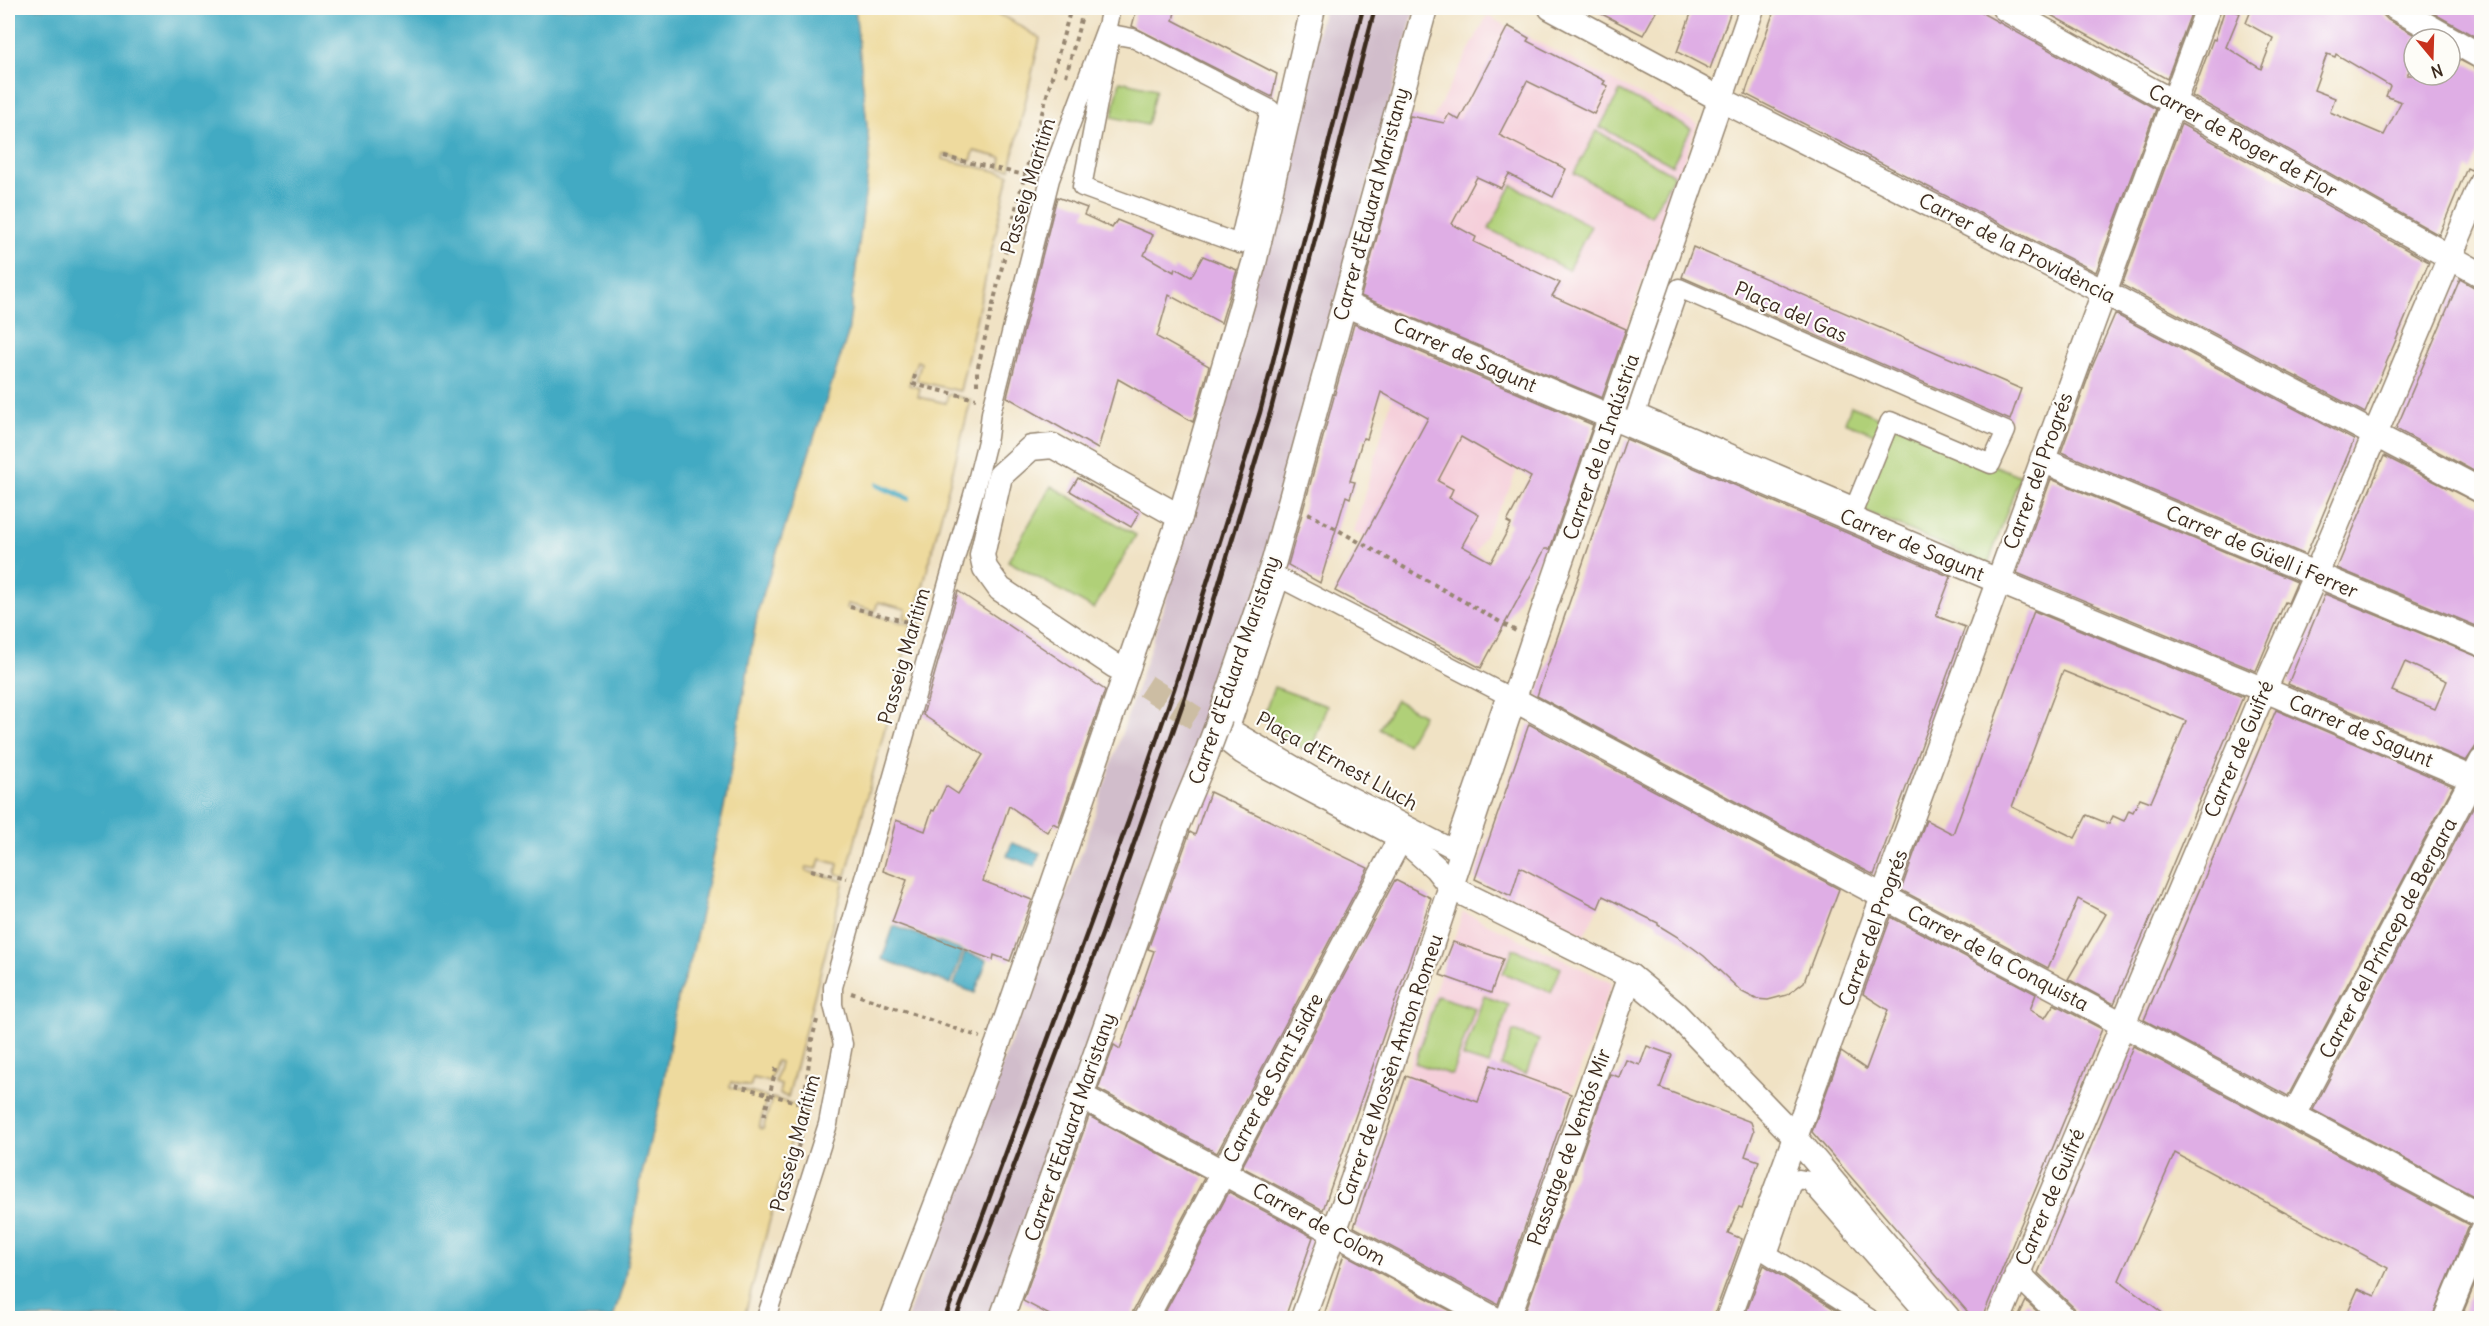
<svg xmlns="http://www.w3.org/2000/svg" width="2489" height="1326" viewBox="0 0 2489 1326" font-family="Delius,sans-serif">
	<rect width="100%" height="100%" fill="#fdfcf7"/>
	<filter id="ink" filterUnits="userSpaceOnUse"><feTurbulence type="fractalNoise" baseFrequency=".0167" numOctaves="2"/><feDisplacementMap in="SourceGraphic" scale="12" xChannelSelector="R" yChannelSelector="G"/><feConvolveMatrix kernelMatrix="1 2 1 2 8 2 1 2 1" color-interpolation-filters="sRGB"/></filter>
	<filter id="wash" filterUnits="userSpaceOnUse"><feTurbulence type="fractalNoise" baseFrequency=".008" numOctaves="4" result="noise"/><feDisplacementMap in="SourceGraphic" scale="24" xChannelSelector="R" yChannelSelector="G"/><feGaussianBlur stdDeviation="1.35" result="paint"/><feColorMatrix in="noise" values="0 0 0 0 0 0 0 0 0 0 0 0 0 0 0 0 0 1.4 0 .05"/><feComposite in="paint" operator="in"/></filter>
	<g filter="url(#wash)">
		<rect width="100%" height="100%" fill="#f0e2c4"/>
		<g fill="#f5cfda">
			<path d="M1487 16 1697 124 1602 400 1360 298 1402 114 1432 120Z"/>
			<path d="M1392 398 1517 469 1509 490 1457 587 1354 532Z"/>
			<path d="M1485 848 1598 908 1584 935 1475 879Z"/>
			<path d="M1463 912 1612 983 1571 1094 1491 1065 1478 1102 1406 1076 1440 975 1491 993 1503 960 1453 942Z"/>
		</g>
		<path fill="#d1bdcb" d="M1324 8H1415L1239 658 998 1318H907L1083 849 1162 613 1202 475Z"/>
		<g fill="#b0d078" stroke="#767d4b" stroke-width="1.5">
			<path d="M1120 81 1156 89 1147 125 1112 117Z"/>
			<path d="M1620 91 1691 129 1672 165 1600 127Z"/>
			<path d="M1597 131 1674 175 1651 216 1574 173Z"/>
			<path d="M1512 185 1591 226 1568 270 1489 229Z"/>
			<path d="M1851 406 2020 476 1988 564 1855 507 1884 438 1845 422Z"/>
			<path d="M1051 486 1136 535 1094 609 1008 561Z"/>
			<path d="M1274 687 1327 706 1310 753 1271 729 1264 715Z"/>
			<path d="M1396 700 1423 715 1407 744 1379 729Z"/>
			<path d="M1513 949 1561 968 1551 992 1503 973Z"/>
			<path d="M1437 996 1475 1008 1452 1075 1415 1063Z"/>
			<path d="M1484 996 1509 1005 1489 1065 1463 1057Z"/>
			<path d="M1513 1031 1539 1040 1526 1074 1501 1066Z"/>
		</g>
		<path fill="#eeda9e" stroke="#94825e" stroke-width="1.5" d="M855 8H981L1007 18 1040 38 1010 169 1000 168 1002 158 974 151 971 161 943 154 942 159 1009 174 960 391 916 381 921 363 917 361 909 385 920 388 918 397 946 403 948 394 971 400 914 621 904 619 906 609 878 602 875 611 847 604 846 608 912 625 846 876 836 874 838 864 820 859 817 869 806 867V871L844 881 788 1097 779 1094 781 1085 775 1083 780 1062 776 1061 770 1082 753 1078 750 1087 731 1082 730 1087 767 1097 759 1128 763 1129 772 1098 800 1106 744 1318H613L624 1282 642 1173 661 1097 677 1000 691 959 726 798 758 610 848 333 870 155Z"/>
		<g fill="#43aac3" stroke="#3f6a70" stroke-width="1.5">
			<path d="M8 8H855L870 155 848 333 758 610 726 798 691 959 677 1000 661 1097 642 1173 624 1282 613 1318H8Z"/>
			<path d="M1012 843 1040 853 1035 866 1007 856Z"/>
			<path d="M894 926 963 951 951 984 882 959Z"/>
			<path d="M965 952 987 960 975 993 954 985Z"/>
		</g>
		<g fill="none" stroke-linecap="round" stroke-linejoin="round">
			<path stroke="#43aac3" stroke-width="6" d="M878 485 908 498"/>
		</g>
		<g id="blocks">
			<g fill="#dfaee5" fill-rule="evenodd">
				<path d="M1137 8H1176L1173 20 1277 74 1272 97 1132 26Z"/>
				<path d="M1590 8H1658L1643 35Z"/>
				<path d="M1693 8H1732L1710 69 1677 52Z"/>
				<path d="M1775 8H1973L2156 109 2096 272 1745 94Z"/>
				<path d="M2038 8H2193L2167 79Z"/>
				<path d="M2225 8 2240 13 2226 47 2261 69 2273 38 2246 23 2252 8H2382L2383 15 2388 20 2422 39H2414V62L2407 75H2450V55L2481 71V145L2471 170 2467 168 2439 235 2192 96 2213 39 2215 40ZM2327 54 2335 57 2336 54 2390 86 2386 96 2401 102 2384 135 2330 112 2335 98 2314 90Z"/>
				<path d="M2424 8H2481V40Z"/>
				<path d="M1508 26 1529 38 1527 41 1605 81 1603 84 1608 86 1594 114 1527 81 1499 135 1566 169 1553 197 1509 174 1501 188 1477 177 1452 224 1476 237 1474 242 1560 283 1552 296 1626 329 1602 398 1361 296 1410 116 1444 123 1449 114 1459 120Z"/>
				<path d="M2181 124 2429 262 2365 413 2122 285Z"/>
				<path d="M1057 197 1087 208 1084 215 1112 228 1117 220 1153 235 1144 255 1174 272 1175 268 1191 277 1203 256 1237 270 1221 323 1169 295 1157 337 1209 366 1193 422 1118 379 1098 449 1007 397Z"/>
				<path d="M1693 247 2021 389 2010 420 1682 277Z"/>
				<path d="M2460 279 2481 291V475L2396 429Z"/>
				<path d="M2115 314 2354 440 2306 555 2061 452 2092 367Z"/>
				<path d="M1354 324 1593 425 1550 549H1545L1481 668 1335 591 1428 418 1381 392 1367 439 1363 438 1350 481 1355 482 1350 498 1346 496 1320 583 1288 565ZM1461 437 1531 477 1507 522 1511 524 1491 562 1462 546 1479 515 1449 498 1453 489 1438 481Z"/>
				<path d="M1626 439 1951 577 1936 616 1965 627 1874 875 1537 696Z"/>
				<path d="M2384 456 2481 505V628L2337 568Z"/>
				<path d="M1078 478 1139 513 1131 527 1070 491Z"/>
				<path d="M2051 479 2297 582 2288 603 2285 602 2256 671 2017 573Z"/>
				<path d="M958 591 1105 690 1058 826 1053 823 1047 832 1009 806 983 881 1032 900 1010 961 994 955 993 960 892 922 907 880 883 871 896 820 925 831 932 810 934 811 946 786 958 794 983 755 923 715Z"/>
				<path d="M2325 594 2481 658V739L2466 761 2288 684ZM2405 662 2447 681 2435 709 2392 691Z"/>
				<path d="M2034 611 2243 697 2114 1004 2068 979 2106 914 2078 899 2048 968 1901 890 1926 820 1953 834ZM2063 671 2186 721 2151 802 2140 798 2133 812 2129 810 2124 821 2113 816 2109 824 2087 815 2075 838 2012 807Z"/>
				<path d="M2276 710 2453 786 2288 1096 2144 1020Z"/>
				<path d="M1529 724 1839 889 1804 982 1787 995 1768 1000 1756 999 1742 992 1704 956 1681 939 1658 925V923L1603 896 1598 908 1520 867 1511 896 1475 879Z"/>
				<path d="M1210 792 1368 868 1217 1153 1098 1089 1114 1045 1120 1049 1154 951 1148 949 1190 832 1195 835Z"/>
				<path d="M2479 797H2481V1200L2313 1110Z"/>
				<path d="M1395 880 1431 898 1323 1210 1242 1167Z"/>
				<path d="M1891 917 2036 994 2030 1010 2045 1018 2054 1004 2102 1029 1982 1318H1973L1812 1132 1841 1052 1866 1069 1888 1010 1863 994Z"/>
				<path d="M1453 942 1503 959 1491 993 1440 975Z"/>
				<path d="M1647 1046 1672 1055 1660 1088 1751 1122 1754 1131 1745 1156 1759 1161 1742 1208 1739 1207 1728 1233 1742 1239 1713 1318H1523L1610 1074 1619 1077 1626 1060 1640 1065Z"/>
				<path d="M2133 1046 2469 1225 2432 1318H2345L2358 1289 2375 1296 2388 1268 2175 1153 2119 1280 2169 1318H2078L2074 1308 2038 1273Z"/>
				<path d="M1491 1065 1571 1094 1498 1304 1354 1227 1406 1076 1478 1102Z"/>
				<path d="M1089 1116 1204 1178 1133 1311 1132 1318H1055L1023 1301Z"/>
				<path d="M1229 1192 1313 1237 1285 1318H1162Z"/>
				<path d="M1344 1254 1464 1318H1323Z"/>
				<path d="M1764 1265 1849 1318H1744Z"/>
				<path d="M2481 1269V1308L2477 1318H2461Z"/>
				<path d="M2026 1301 2044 1318H2018Z"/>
			</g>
		</g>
	</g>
	<g filter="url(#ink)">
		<use href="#blocks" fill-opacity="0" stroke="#968671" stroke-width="1.5"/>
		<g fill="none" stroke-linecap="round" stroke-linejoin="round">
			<path stroke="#ccbda3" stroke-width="24" stroke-dasharray="24 12" stroke-linecap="butt" d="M1115 666 1220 734"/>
			<g stroke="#968671" stroke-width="21">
				<g id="pedestrian">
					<path d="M1111 34 1133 38 1270 109 1239 244 1082 187Z"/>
					<path d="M1679 288 2006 431 1991 464 1890 421 1855 507 1636 413Z"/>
					<path d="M1280 578 1506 695 1453 849 1314 777 1230 728Z"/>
					<path d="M766 1318 828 1124 843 1044 833 1005V987L977 481 988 437 991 413 1050 179 1107 26 1111 8"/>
					<path d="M1869 1318 1768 1254 1792 1185 1799 1179 1809 1181 1929 1318"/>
				</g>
			</g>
			<g stroke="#968671" stroke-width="27">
				<g id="minor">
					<path d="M1551 8 1720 99 2104 292 2482 491"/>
					<path d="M2004 8 2482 275"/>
					<path d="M2396 8 2482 57"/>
					<path d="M1344 304 1998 581 2279 696 2482 783"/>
					<path d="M2042 460 2482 644"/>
					<path d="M1115 666 1000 589 985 568 982 555 1000 476 1031 448 1053 446 1180 517"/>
					<path d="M1515 700 2482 1216"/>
					<path d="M1220 718 1274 561 1425 8"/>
					<path d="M1220 734 1243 752 1266 766 1401 837 1436 868 1452 888 1630 976 1675 1013 1796 1138 1948 1318"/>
					<path d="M1081 1096 1493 1318"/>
					<path d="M2294 1115 2482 761"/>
					<path d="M2017 1273 2064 1318"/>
					<path d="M893 1318 998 1043 1180 517 1254 263 1313 8"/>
					<path d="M1002 1318 1177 825 1205 758"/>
					<path d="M1146 1318 1401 837"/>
					<path d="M1303 1318 1353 1179 1533 641 1752 8"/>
					<path d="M1508 1318 1630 976"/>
					<path d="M1729 1318 2208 8"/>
					<path d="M1999 1318 2264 690 2316 574 2482 181"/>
					<path d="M2446 1318 2482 1231"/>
				</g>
			</g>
			<g stroke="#968671" stroke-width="4" stroke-dasharray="4.5 4.5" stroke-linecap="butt">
				<path d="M1039 8 1070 14"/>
				<path d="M1065 8 1084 10"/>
				<path d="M1066 76 1084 8"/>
				<path d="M944 157 1025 175"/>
				<path d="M915 375 913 384 976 399"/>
				<path d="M977 385V371L1018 200 1071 8"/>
				<path d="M1308 513 1516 631"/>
				<path d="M850 607 919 625"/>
				<path d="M811 870 847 878"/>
				<path d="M851 993 980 1037"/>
				<path d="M735 1085 793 1101 808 1107"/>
				<path d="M764 1116 777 1065"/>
				<path d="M793 1165 809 1108 806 1085 812 1039 817 1020"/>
			</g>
			<use href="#pedestrian" stroke="#fff" stroke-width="18"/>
			<use href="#minor" stroke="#fff" stroke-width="24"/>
			<g stroke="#3b2a1e" stroke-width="4.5">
				<path d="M945 1318 1128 822 1174 689 1260 412 1363 8"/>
				<path d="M956 1318 1103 932 1185 697 1270 413 1375 8"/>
			</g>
			<g stroke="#968671" stroke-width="27" stroke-linecap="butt">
				<path id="minor-bridge" d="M1205 758 1220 718"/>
			</g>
			<use href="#minor-bridge" stroke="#fff" stroke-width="24"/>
		</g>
	</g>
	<g text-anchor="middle" stroke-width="4.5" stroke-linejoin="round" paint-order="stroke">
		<g font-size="20" fill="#3b2a1e" stroke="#fdfcf7">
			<text transform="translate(2243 141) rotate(29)" y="7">Carrer de Roger de Flor</text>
			<text transform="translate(1028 186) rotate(-73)" y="7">Passeig Marítim</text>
			<text transform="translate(1371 204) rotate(-75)" y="7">Carrer d'Eduard Maristany</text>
			<text transform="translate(2017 248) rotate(27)" y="7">Carrer de la Providència</text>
			<text transform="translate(1791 312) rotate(24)" y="7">Plaça del Gas</text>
			<text transform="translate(1465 355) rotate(24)" y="7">Carrer de Sagunt</text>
			<text transform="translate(1601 447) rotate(-71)" y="7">Carrer de la Indústria</text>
			<text transform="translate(2038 471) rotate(-70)" y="7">Carrer del Progrés</text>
			<text transform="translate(1912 545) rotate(23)" y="7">Carrer de Sagunt</text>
			<text transform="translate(2262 552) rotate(23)" y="7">Carrer de Güell i Ferrer</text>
			<text transform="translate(904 656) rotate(-74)" y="7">Passeig Marítim</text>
			<text transform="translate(1234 670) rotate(-71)" y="7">Carrer d'Eduard Maristany</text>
			<text transform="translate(2361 731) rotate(23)" y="7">Carrer de Sagunt</text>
			<text transform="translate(2239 749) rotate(-67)" y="7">Carrer de Guifré</text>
			<text transform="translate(1337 761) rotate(29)" y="7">Plaça d'Ernest Lluch</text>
			<text transform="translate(1873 928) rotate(-70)" y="7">Carrer del Progrés</text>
			<text transform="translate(2388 938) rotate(-62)" y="7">Carrer del Príncep de Bergara</text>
			<text transform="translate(1998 958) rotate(28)" y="7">Carrer de la Conquista</text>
			<text transform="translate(1390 1070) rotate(-71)" y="7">Carrer de Mossèn Anton Romeu</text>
			<text transform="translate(1273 1078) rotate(-62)" y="7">Carrer de Sant Isidre</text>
			<text transform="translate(1070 1127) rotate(-71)" y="7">Carrer d'Eduard Maristany</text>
			<text transform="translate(795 1143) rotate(-75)" y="7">Passeig Marítim</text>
			<text transform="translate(1569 1147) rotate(-70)" y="7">Passatge de Ventós Mir</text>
			<text transform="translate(2050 1197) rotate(-67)" y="7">Carrer de Guifré</text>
			<text transform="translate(1319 1224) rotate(29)" y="7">Carrer de Colom</text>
		</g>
	</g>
	<rect width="2489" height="1326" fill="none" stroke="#fdfcf7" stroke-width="30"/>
	<g transform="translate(2432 57) rotate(161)"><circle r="28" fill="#fdfcf7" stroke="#afa8a0" stroke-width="1.5"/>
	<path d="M0-4.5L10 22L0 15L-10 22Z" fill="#c8321e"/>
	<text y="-9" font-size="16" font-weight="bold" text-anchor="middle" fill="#3b2a1e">N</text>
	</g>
</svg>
